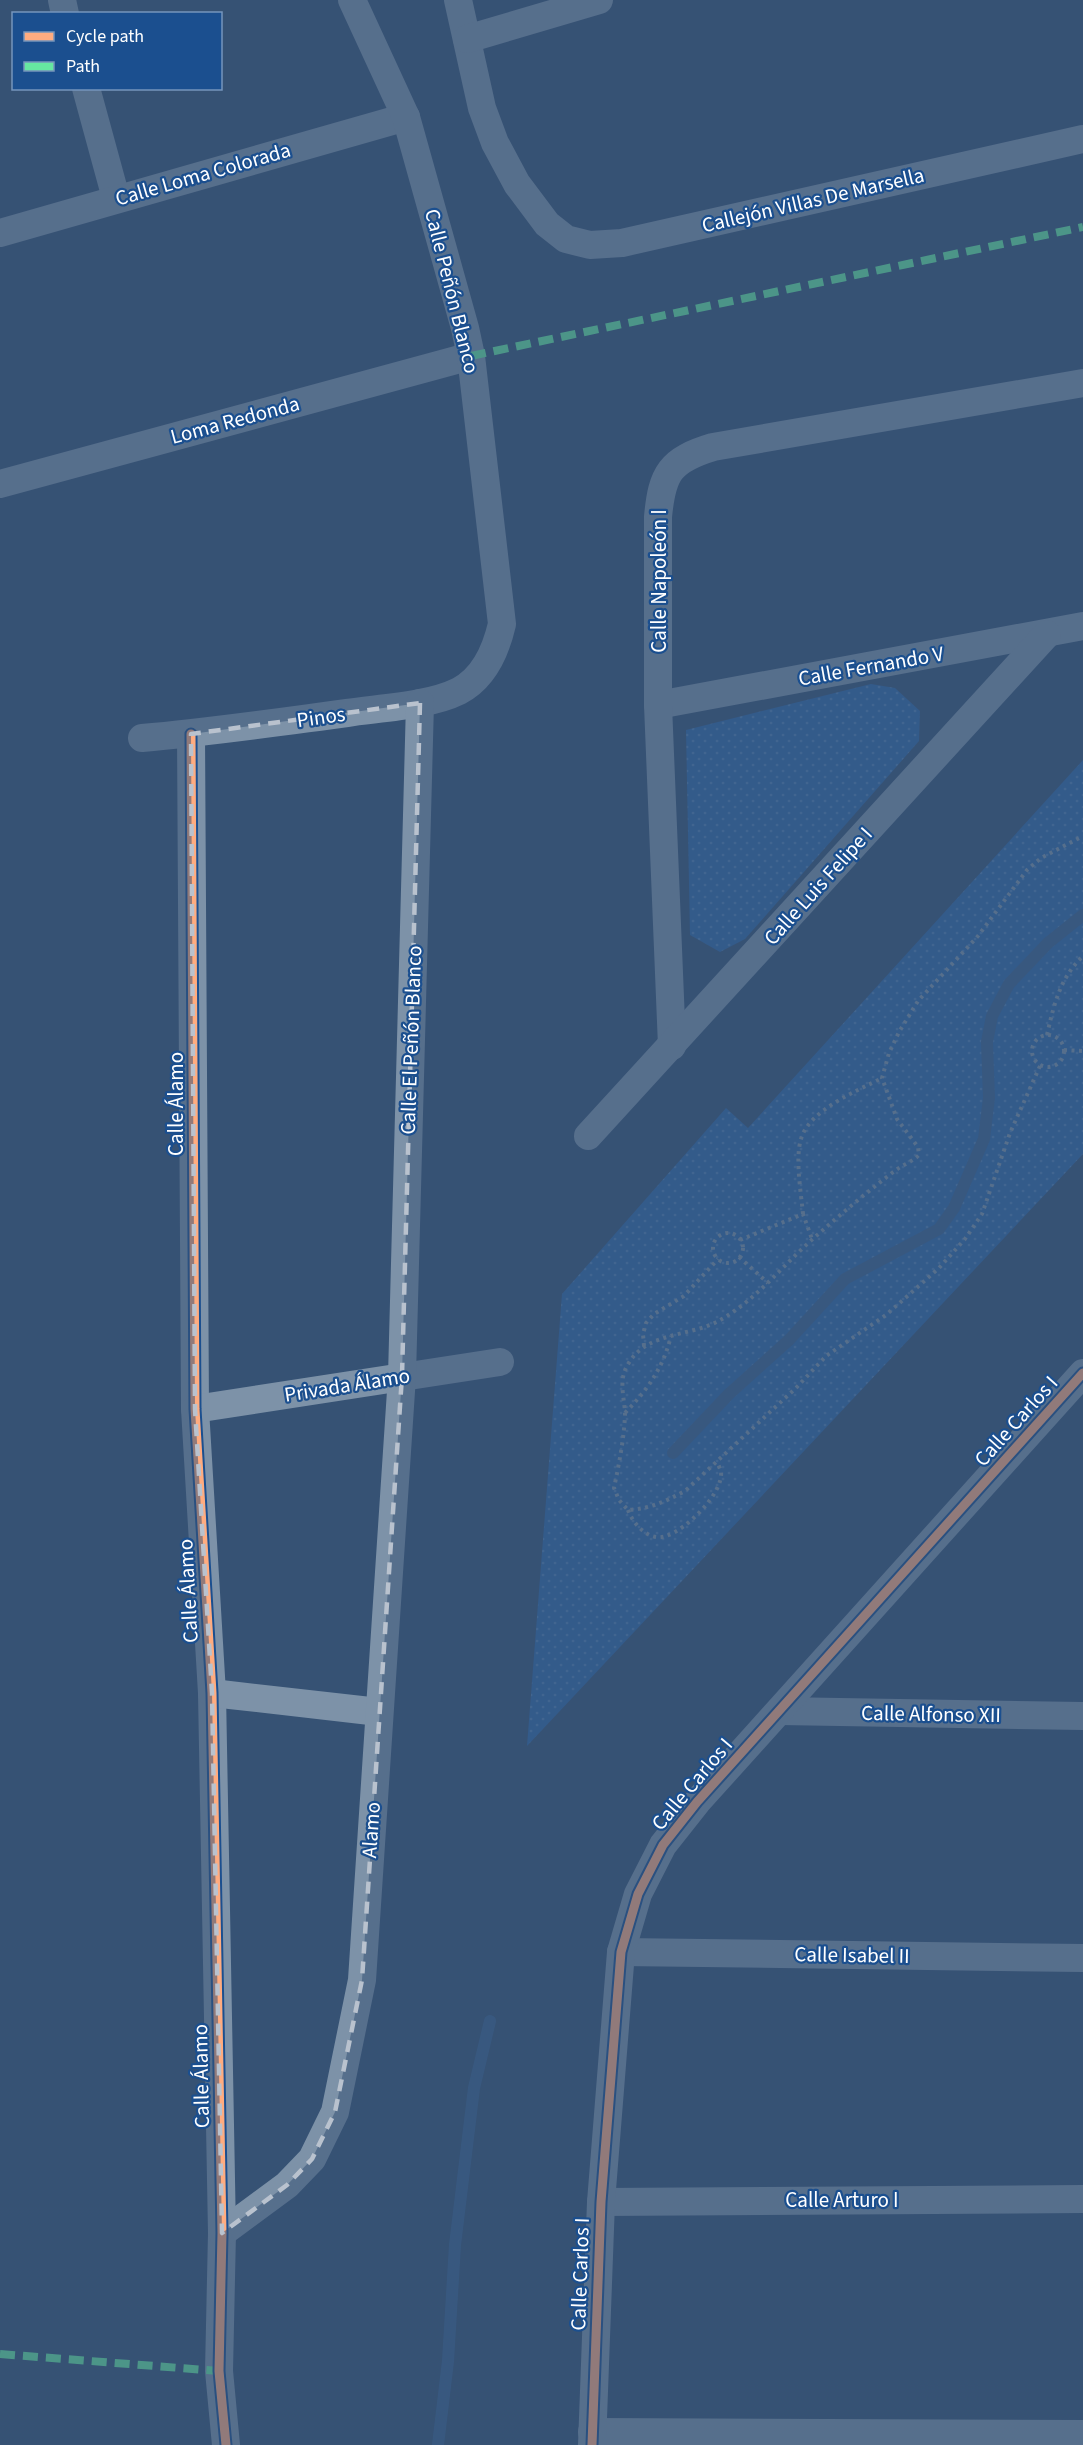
<svg xmlns="http://www.w3.org/2000/svg" width="1083" height="2445" viewBox="0 0 1083 2445" font-family="'Source Sans 3',sans-serif">
	<defs>
		<pattern id="grass-dots" width="8" height="8" patternUnits="userSpaceOnUse" patternTransform="scale(1.5)"><rect width="8" height="8" fill="#2f66a5"/><path d="M2 2h.1M6 6h.1" fill="none" stroke="#4e7db2" stroke-width="1.8" stroke-linecap="round"/></pattern>
	</defs>
	<rect width="100%" height="100%" fill="#365274"/>
	<g fill="url(#grass-dots)">
		<path d="M871 684 895 688 920 711 919 741 745 939 720 952 690 935 686 730Z"/>
		<path d="M1083 760V1154L527 1746 562 1294 726 1108 748 1128Z"/>
	</g>
	<g fill="none" stroke-linecap="round" stroke-linejoin="round">
		<g stroke="#3b618d" stroke-width="12">
			<path d="M673 1453 729 1394 789 1340 845 1279 939 1229 954 1208 984 1139 989 1098 987 1042 992 1016 1009 984 1048 943 1083 915"/>
			<path d="M438 2445 448 2361 455 2245 474 2088 490 2021"/>
		</g>
		<g stroke="#7d92a8" stroke-width="4" stroke-dasharray="3 4.5" stroke-linecap="butt">
			<path d="M1047 1035C1054 1004 1060 978 1083 956"/>
			<circle cx="1048" cy="1051" r="16"/>
			<path d="M1064 1050 1083 1051"/>
			<path d="M1040 1066 1010 1133 982 1214 965 1239 939 1268 886 1315 826 1356 797 1387 685 1491C666 1501 650 1509 628 1510L619 1500 614 1488C619 1464 624 1439 625 1415 625 1399 618 1382 627 1366 646 1330 691 1338 722 1319 758 1298 784 1264 815 1237 841 1214 868 1191 896 1170 904 1164 912 1162 919 1155L918 1147 897 1119 882 1078 889 1053 899 1032 918 1001 978 936 1027 870 1041 858 1083 836"/>
			<path d="M803 1214C801 1192 795 1159 801 1139 809 1110 857 1091 882 1078"/>
			<circle cx="728" cy="1248" r="15"/>
			<path d="M740 1240 803 1214 812 1239"/>
			<path d="M739 1257 768 1283"/>
			<path d="M644 1346 643 1334 646 1323 654 1314 684 1296 718 1259"/>
			<path d="M625 1413C648 1389 663 1368 671 1336"/>
			<path d="M628 1510C633 1524 649 1542 666 1536 686 1530 724 1493 721 1471 720 1468 718 1465 717 1462"/>
		</g>
		<g stroke="#7d92a8" stroke-width="28">
			<path d="M62 0 65 14"/>
			<path d="M458 0 482 108 495 143 517 184 547 224 566 239 590 245 622 243 1083 139"/>
			<path d="M467 39 599 0"/>
			<path d="M86 88 116 198"/>
			<path d="M0 233 406 117"/>
			<path d="M0 484 471 356"/>
			<path d="M658 705 1083 626"/>
			<path d="M191 734 195 1409 212 1693 222 2233 219 2371 226 2445"/>
			<path d="M142 738C211 732 279 722 347 713 380 708 429 706 459 691 484 678 496 650 502 624L471 356 465 328 406 117 352 0"/>
			<path d="M672 1046 658 705V517C662 473 670 460 713 447L1083 383"/>
			<path d="M588 1136 1047 634"/>
			<path d="M195 1409 500 1362"/>
			<path d="M212 1693 379 1712"/>
			<path d="M780 1711 1083 1716"/>
			<path d="M621 1952 1083 1958"/>
			<path d="M601 2202 1083 2199"/>
			<path d="M222 2233 287 2185 312 2159 335 2112 362 1980 402 1376 420 703"/>
			<path d="M592 2432 1083 2434"/>
			<path d="M592 2445 601 2202 621 1952 638 1894 663 1845 697 1802 1083 1373"/>
		</g>
		<g stroke="#66e7a1" stroke-width="8" stroke-dasharray="15 8" stroke-linecap="butt">
			<path d="M471 356 1083 227"/>
			<path d="M0 2354 219 2371"/>
		</g>
		<g stroke="#1b4f8f" stroke-width="13">
			<g id="cycleway">
				<path d="M191 734 195 1409 212 1693 222 2233 219 2371 226 2445"/>
				<path d="M592 2445 601 2202 621 1952 638 1894 663 1845 697 1802 1083 1373"/>
			</g>
		</g>
		<use href="#cycleway" stroke="#ffac80" stroke-width="9"/>
	</g>
	<path d="M0 0H1083V2445H0ZM420 703 402 1376 362 1980 335 2112 312 2159 287 2185 222 2233 212 1693 195 1409 191 734Z" fill="#365274" fill-opacity=".55" fill-rule="evenodd"/>
	<path fill="none" stroke="#b9c2ce" stroke-width="4.5" stroke-dasharray="12 8" stroke-linejoin="round" d="M420 703 402 1376 362 1980 335 2112 312 2159 287 2185 222 2233 212 1693 195 1409 191 734Z"/>
	<g text-anchor="middle" stroke-width="4.5" stroke-linejoin="round" paint-order="stroke">
		<g font-size="21" fill="#fff" stroke="#1b4f8f">
			<text transform="translate(203 174) rotate(-16)" y="7">Calle Loma Colorada</text>
			<text transform="translate(813 200) rotate(-13)" y="7">Callejón Villas De Marsella</text>
			<text transform="translate(452 291) rotate(76)" y="7">Calle Peñón Blanco</text>
			<text transform="translate(235 420) rotate(-15)" y="7">Loma Redonda</text>
			<text transform="translate(659 581) rotate(-90)" y="7">Calle Napoleón I</text>
			<text transform="translate(871 666) rotate(-10)" y="7">Calle Fernando V</text>
			<text transform="translate(321 717) rotate(-8)" y="7">Pinos</text>
			<text transform="translate(818 886) rotate(-48)" y="7">Calle Luis Felipe I</text>
			<text transform="translate(411 1040) rotate(-88)" y="7">Calle El Peñón Blanco</text>
			<text transform="translate(176 1104) rotate(-90)" y="7">Calle Álamo</text>
			<text transform="translate(347 1385) rotate(-9)" y="7">Privada Álamo</text>
			<text transform="translate(1016 1421) rotate(-48)" y="7">Calle Carlos I</text>
			<text transform="translate(188 1591) rotate(-93)" y="7">Calle Álamo</text>
			<text transform="translate(931 1714) rotate(1)" y="7">Calle Alfonso XII</text>
			<text transform="translate(692 1784) rotate(-50)" y="7">Calle Carlos I</text>
			<text transform="translate(371 1830) rotate(-86)" y="7">Alamo</text>
			<text transform="translate(852 1955) rotate(1)" y="7">Calle Isabel II</text>
			<text transform="translate(201 2076) rotate(-91)" y="7">Calle Álamo</text>
			<text x="842" y="2207">Calle Arturo I</text>
			<text transform="translate(580 2274) rotate(-88)" y="7">Calle Carlos I</text>
		</g>
	</g>
	<rect x="12" y="12" width="210" height="78" fill="#1b4f8f" stroke="#7695bc" stroke-width="1.5"/>
	<rect x="24" y="32" width="30" height="9" fill="#ffac80" stroke="#7695bc" stroke-width="1.5"/>
	<text x="66" y="42" font-size="18" fill="#ffffff">Cycle path</text>
	<rect x="24" y="62" width="30" height="9" fill="#66e7a1" stroke="#7695bc" stroke-width="1.5"/>
	<text x="66" y="72" font-size="18" fill="#ffffff">Path</text>
</svg>
